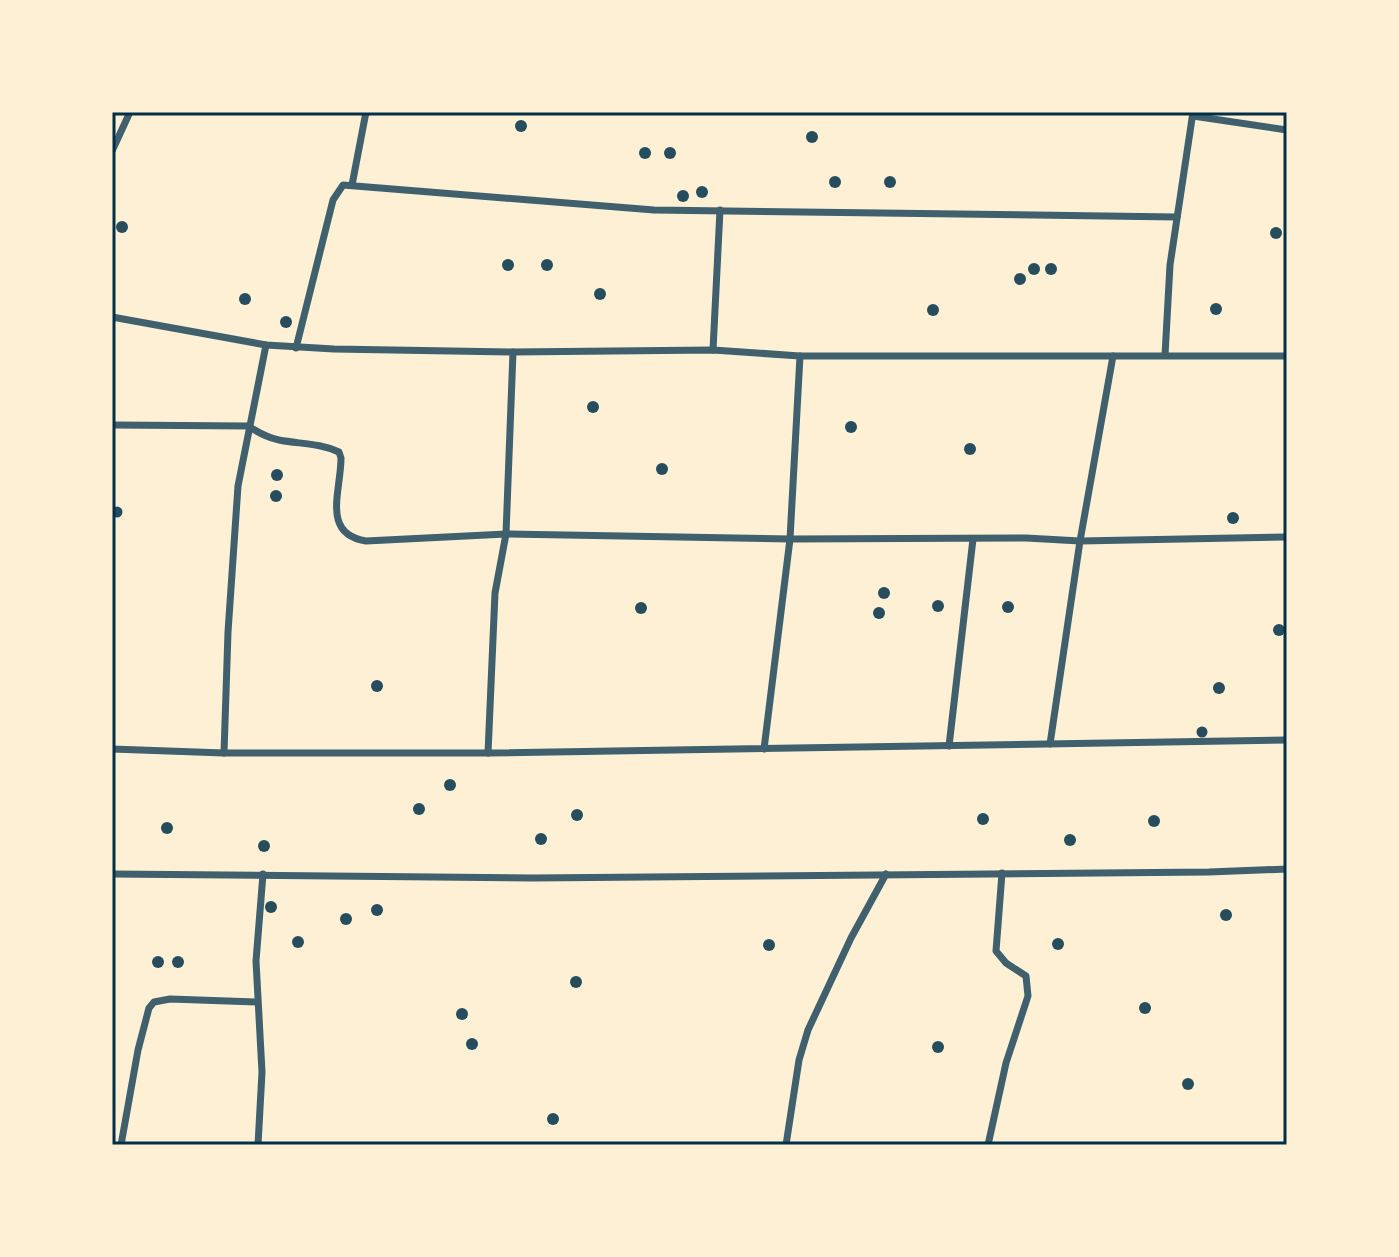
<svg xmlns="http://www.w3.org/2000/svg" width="1399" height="1257" viewBox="0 0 1399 1257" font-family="Commissioner,sans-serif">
	<rect width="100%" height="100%" fill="#fdf0d5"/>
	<g fill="#264d5e">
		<circle cx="521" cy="126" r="6"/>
		<circle cx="812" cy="137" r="6"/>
		<circle cx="645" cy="153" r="6"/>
		<circle cx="670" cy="153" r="6"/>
		<circle cx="890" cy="182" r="6"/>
		<circle cx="835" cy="182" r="6"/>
		<circle cx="702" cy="192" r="6"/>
		<circle cx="683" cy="196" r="6"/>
		<circle cx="122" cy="227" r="6"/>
		<circle cx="1276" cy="233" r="6"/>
		<circle cx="508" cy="265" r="6"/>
		<circle cx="547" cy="265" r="6"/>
		<circle cx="1051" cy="269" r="6"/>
		<circle cx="1034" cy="269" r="6"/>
		<circle cx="1020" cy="279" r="6"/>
		<circle cx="600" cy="294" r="6"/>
		<circle cx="245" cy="299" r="6"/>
		<circle cx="1216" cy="309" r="6"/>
		<circle cx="933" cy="310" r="6"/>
		<circle cx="286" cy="322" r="6"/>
		<circle cx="593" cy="407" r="6"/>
		<circle cx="851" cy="427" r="6"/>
		<circle cx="970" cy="449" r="6"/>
		<circle cx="662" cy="469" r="6"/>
		<circle cx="277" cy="475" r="6"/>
		<circle cx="276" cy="496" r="6"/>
		<circle cx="117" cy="512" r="5.5"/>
		<circle cx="1233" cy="518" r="6"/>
		<circle cx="884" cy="593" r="6"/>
		<circle cx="938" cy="606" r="6"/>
		<circle cx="1008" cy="607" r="6"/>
		<circle cx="641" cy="608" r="6"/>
		<circle cx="879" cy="613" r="6"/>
		<circle cx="1279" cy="630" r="6"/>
		<circle cx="377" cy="686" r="6"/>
		<circle cx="1219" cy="688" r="6"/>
		<circle cx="1202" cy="732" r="5.5"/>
		<circle cx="450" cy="785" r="6"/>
		<circle cx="419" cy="809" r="6"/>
		<circle cx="577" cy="815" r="6"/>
		<circle cx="983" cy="819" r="6"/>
		<circle cx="1154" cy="821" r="6"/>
		<circle cx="167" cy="828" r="6"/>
		<circle cx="541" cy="839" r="6"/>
		<circle cx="1070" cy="840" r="6"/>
		<circle cx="264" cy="846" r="6"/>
		<circle cx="271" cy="907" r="6"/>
		<circle cx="377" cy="910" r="6"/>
		<circle cx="1226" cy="915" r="6"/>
		<circle cx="346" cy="919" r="6"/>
		<circle cx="298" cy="942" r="6"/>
		<circle cx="1058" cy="944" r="6"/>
		<circle cx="769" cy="945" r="6"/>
		<circle cx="178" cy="962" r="6"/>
		<circle cx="158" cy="962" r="6"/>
		<circle cx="576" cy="982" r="6"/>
		<circle cx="1145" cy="1008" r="6"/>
		<circle cx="462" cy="1014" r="6"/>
		<circle cx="472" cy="1044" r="6"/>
		<circle cx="938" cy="1047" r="6"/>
		<circle cx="1188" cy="1084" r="6"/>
		<circle cx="553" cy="1119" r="6"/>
	</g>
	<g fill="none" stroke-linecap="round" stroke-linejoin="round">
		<g stroke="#3f606c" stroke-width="7">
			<path d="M1193 116 1287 130"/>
			<path d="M112 151 130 112"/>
			<path d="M352 185 366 112"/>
			<path d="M112 317 266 345 334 349 513 352 713 350 800 356H1287"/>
			<path d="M296 348 333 200 343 185 654 210 1177 217"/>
			<path d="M713 350 720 210"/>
			<path d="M1165 355 1170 265 1193 112"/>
			<path d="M112 425 248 426C258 432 267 438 279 440 299 444 320 443 339 452L341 458C341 491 321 534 366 541L506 534 790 539 1026 538 1080 541 1287 537"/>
			<path d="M1050 744 1080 541 1113 356"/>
			<path d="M949 746 973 539"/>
			<path d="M112 749 224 753H488L1287 740"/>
			<path d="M764 749 790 539 800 356"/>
			<path d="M224 753 228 632 238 486 266 345"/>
			<path d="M488 753 495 593 506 534 513 352"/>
			<path d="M112 874 533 878 1209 872 1287 869"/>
			<path d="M121 1145 138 1050 149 1008 154 1002 170 999 257 1002"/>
			<path d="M258 1145 262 1072 256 961 263 874"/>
			<path d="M786 1145 799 1060 808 1030 851 938 886 874"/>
			<path d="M988 1145 1006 1063 1028 996 1026 976 1006 963 996 951 1002 873"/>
		</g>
	</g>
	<rect width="1399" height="1257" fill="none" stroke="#fdf0d5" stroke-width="228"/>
	<rect x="114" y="114" width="1171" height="1029" fill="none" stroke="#003049" stroke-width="3"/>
</svg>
